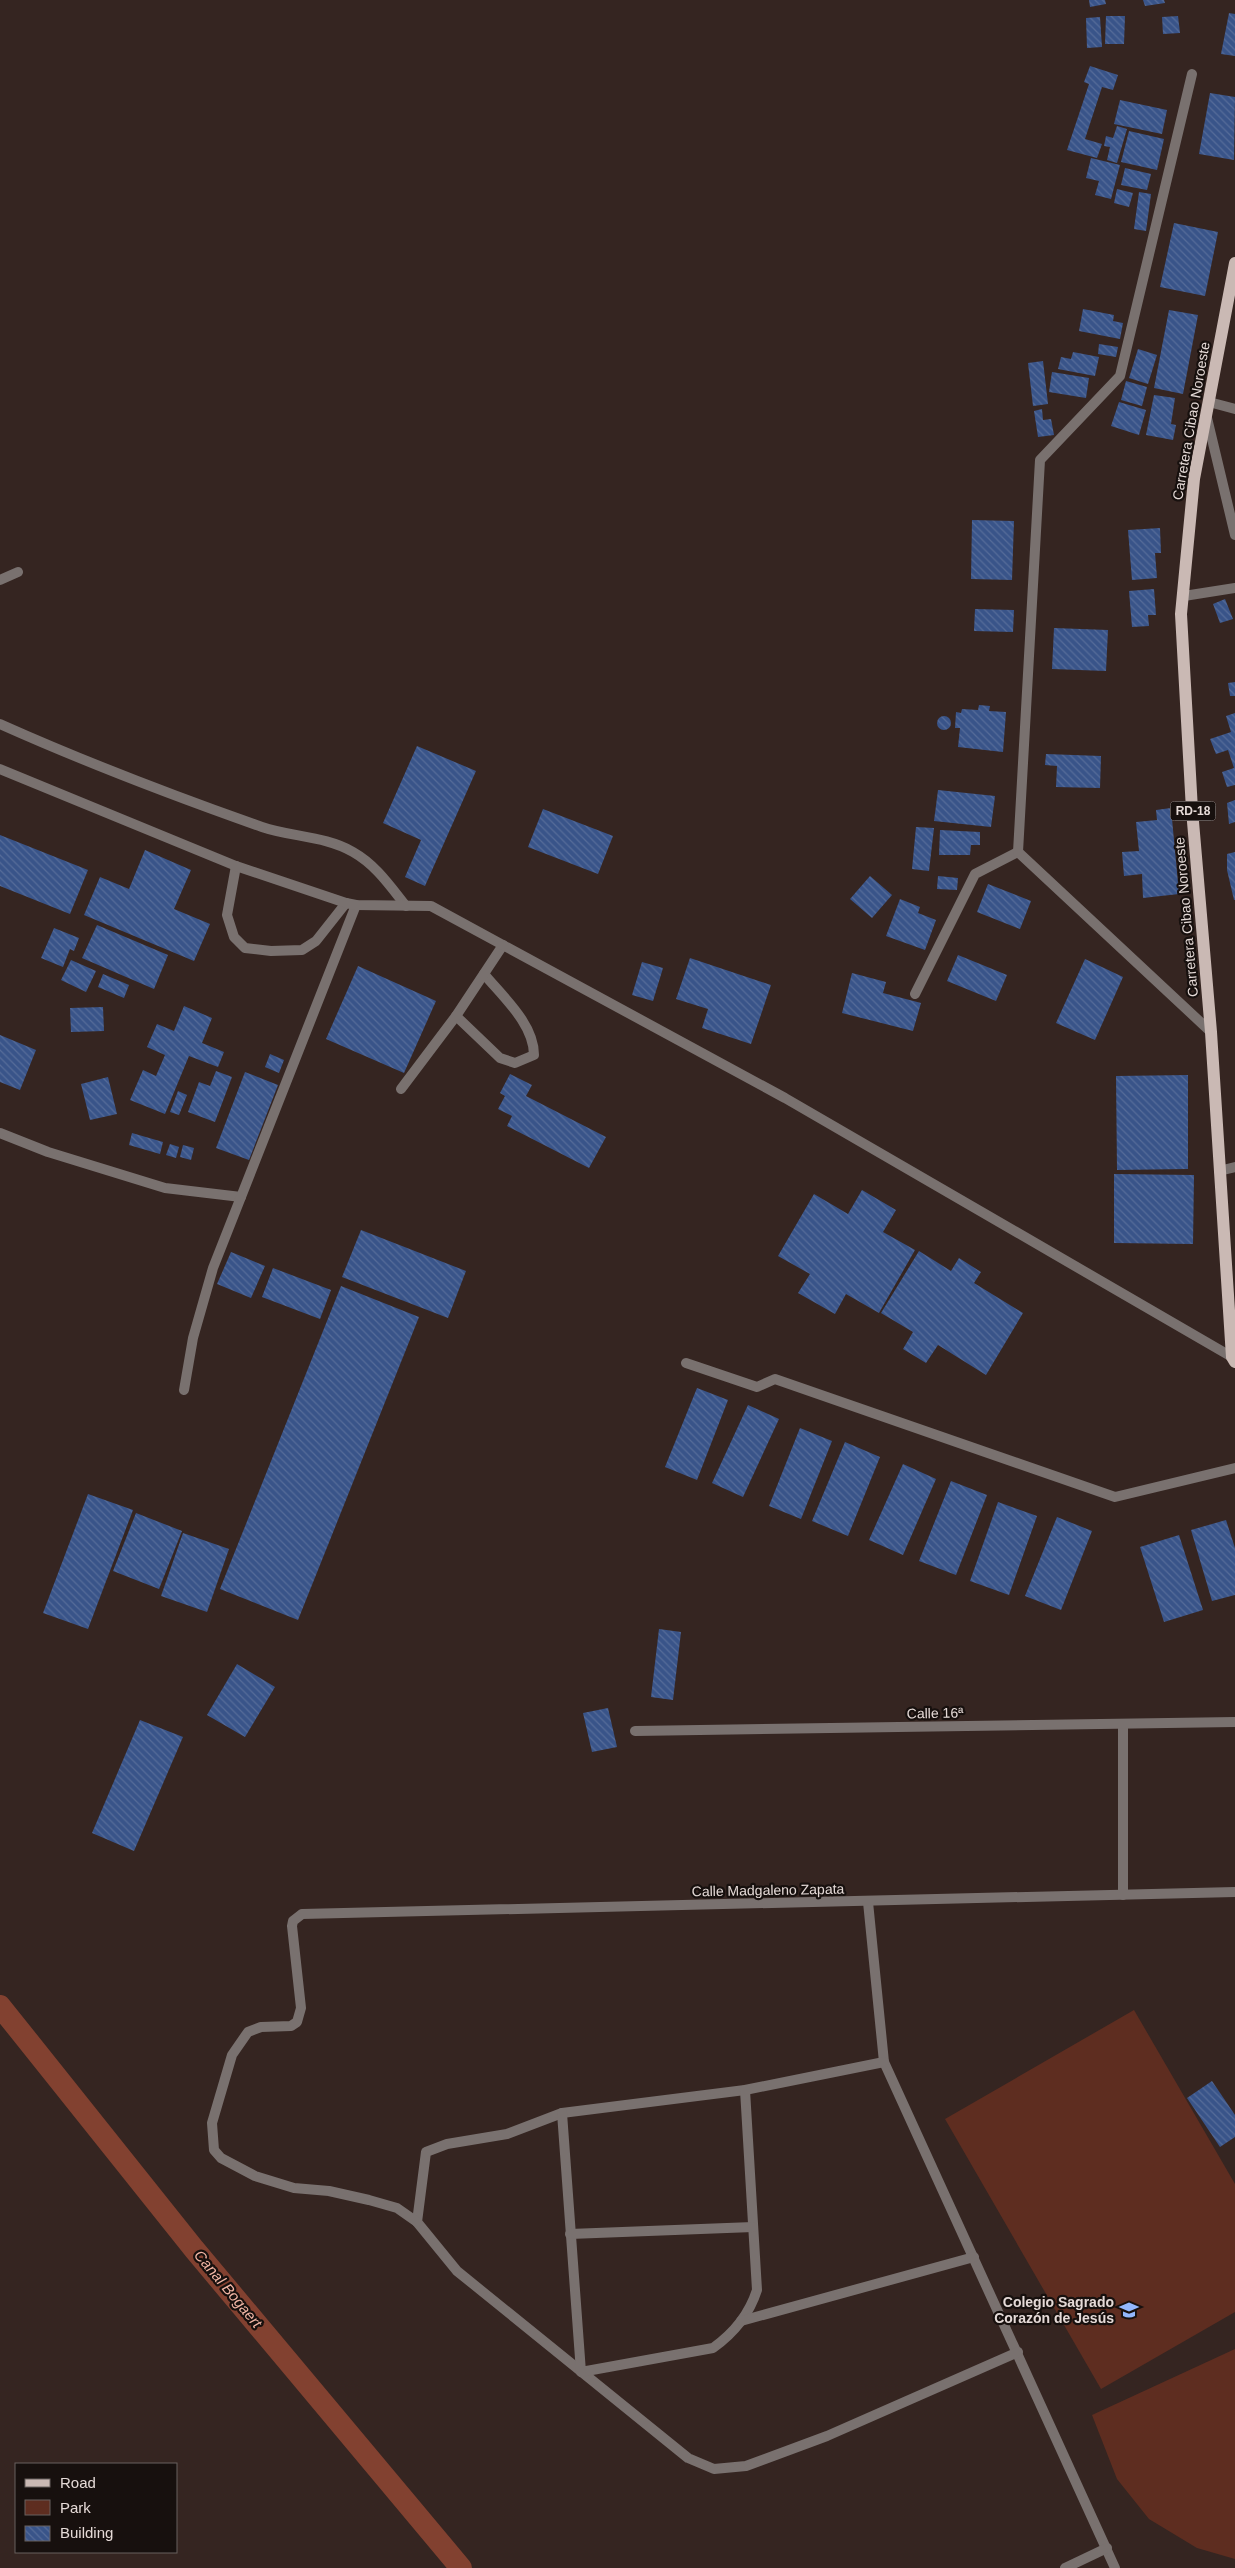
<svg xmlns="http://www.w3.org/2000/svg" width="1235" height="2568" viewBox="0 0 1235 2568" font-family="Arial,sans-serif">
	<defs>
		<pattern id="building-back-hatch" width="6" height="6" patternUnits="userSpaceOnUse" patternTransform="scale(1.25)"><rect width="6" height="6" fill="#395489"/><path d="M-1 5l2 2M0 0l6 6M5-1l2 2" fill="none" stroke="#566c99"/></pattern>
	</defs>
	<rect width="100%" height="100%" fill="#352521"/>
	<g fill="#5e2d20">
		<path d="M1134 2010 1235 2184V2312L1101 2389 945 2119Z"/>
		<path d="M1235 2349V2559L1197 2548 1149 2519 1117 2479 1092 2415Z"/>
	</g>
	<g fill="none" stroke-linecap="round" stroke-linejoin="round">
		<path stroke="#824130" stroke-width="22" d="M0 2006 194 2249 461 2568"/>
	</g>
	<g fill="url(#building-back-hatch)">
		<path d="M1089 0H1105L1106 4 1090 7Z"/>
		<path d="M1143 0H1164L1165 3 1145 6Z"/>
		<path d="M1229 13 1235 14V56L1221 54Z"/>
		<path d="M1106 16H1125L1124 44H1105Z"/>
		<path d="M1178 16 1180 33 1163 34 1162 17Z"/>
		<path d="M1100 17 1102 47 1087 48 1086 18Z"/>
		<path d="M1090 66 1118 75 1113 90 1102 87 1085 139 1102 144 1097 158 1067 150 1089 84 1084 82Z"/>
		<path d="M1210 93 1235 97 1234 160 1199 154Z"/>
		<path d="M1120 100 1167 110 1162 134 1114 124Z"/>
		<path d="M1117 126 1127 129 1117 163 1107 160 1110 147 1104 146 1106 136 1113 138Z"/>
		<path d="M1129 131 1164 139 1157 170 1121 162Z"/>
		<path d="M1091 158 1120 165 1111 199 1095 195 1099 181 1086 178Z"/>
		<path d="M1125 168 1151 174 1147 190 1121 185Z"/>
		<path d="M1117 189 1133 193 1129 207 1114 203Z"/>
		<path d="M1139 192 1151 194 1146 231 1134 229Z"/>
		<path d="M1174 223 1218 232 1205 296 1160 287Z"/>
		<path d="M1083 309 1114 315 1113 321 1123 323 1120 339 1079 331Z"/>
		<path d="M1169 310 1198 315 1183 394 1154 388Z"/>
		<path d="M1099 344 1118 347 1116 357 1098 354Z"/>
		<path d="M1138 349 1157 355 1148 384 1129 378Z"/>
		<path d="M1073 352 1099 357 1095 376 1058 369 1061 357 1071 359Z"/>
		<path d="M1043 361 1048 404 1033 406 1028 363Z"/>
		<path d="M1052 372 1089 378 1086 398 1049 392Z"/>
		<path d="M1126 381 1147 387 1142 406 1121 400Z"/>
		<path d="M1154 395 1175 398 1171 424 1176 425 1173 440 1146 435Z"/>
		<path d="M1119 402 1146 410 1139 435 1111 426Z"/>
		<path d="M1042 409 1043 420 1051 419 1054 435 1038 437 1034 411Z"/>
		<path d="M972 520 1014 521 1012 580 971 579Z"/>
		<path d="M1160 528 1161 553H1155L1157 578 1132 580 1128 530Z"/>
		<path d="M1154 589 1156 615H1148L1149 626 1132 627 1129 591Z"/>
		<path d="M1225 599 1233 619 1220 623 1213 604Z"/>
		<path d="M975 609 1014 610 1013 632 974 631Z"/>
		<path d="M1054 628 1108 630 1106 671 1052 669Z"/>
		<path d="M1235 682V696H1230L1228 683Z"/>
		<path d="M979 705 990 706 989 711 1006 712 1003 752 958 747 960 728H955L956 712 961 713 962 709 978 710Z"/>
		<path d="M1235 713V785L1227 787 1222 772 1234 768 1228 750 1216 754 1210 739 1231 732 1226 716Z"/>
		<circle cx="944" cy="723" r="7"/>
		<path d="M417 746 476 771 425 886 405 877 421 840 383 823Z"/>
		<path d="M1046 754 1101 756 1100 788 1056 787 1057 766 1045 765Z"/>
		<path d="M938 790 995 796 991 827 934 821Z"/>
		<path d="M1235 800V822L1229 824 1227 803Z"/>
		<path d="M1171 808 1179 894 1143 898 1142 874 1124 876 1122 852 1139 851 1136 822 1157 820 1156 810Z"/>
		<path d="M543 809 613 836 598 874 528 847Z"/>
		<path d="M916 827 934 828 929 871 912 869Z"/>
		<path d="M940 830 980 832V845H971L970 855H939Z"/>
		<path d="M0 835 88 870 70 914 0 886Z"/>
		<path d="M145 850 191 870 174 909 210 924 194 961 84 915 100 877 129 889Z"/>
		<path d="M1235 852V900H1234L1227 870V854Z"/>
		<path d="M870 876 892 895 872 918 850 899Z"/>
		<path d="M938 876 958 878 957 890 937 889Z"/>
		<path d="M988 884 1031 901 1020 929 977 912Z"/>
		<path d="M900 899 920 907 918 913 936 920 925 950 886 936Z"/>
		<path d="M97 925 168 955 154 989 82 958Z"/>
		<path d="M54 928 79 938 74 951 70 949 63 967 41 958Z"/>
		<path d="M958 955 1007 975 996 1001 947 981Z"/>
		<path d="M690 958 771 985 751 1044 702 1028 708 1009 676 999Z"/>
		<path d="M1085 959 1123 977 1095 1040 1056 1023Z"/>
		<path d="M71 960 96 971 86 992 61 980Z"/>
		<path d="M642 962 663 968 653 1001 632 995Z"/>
		<path d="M358 966 436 1001 404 1073 326 1039Z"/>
		<path d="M852 973 886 982 883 993 921 1003 913 1031 842 1013Z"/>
		<path d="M103 974 129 985 124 998 98 987Z"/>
		<path d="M184 1006 212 1018 202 1043 224 1052 218 1067 189 1056 165 1114 130 1100 143 1070 156 1076 165 1055 147 1047 157 1024 174 1031Z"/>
		<path d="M103 1007 104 1031 71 1032 70 1008Z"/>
		<path d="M0 1035 36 1050 20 1090 0 1082Z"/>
		<path d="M270 1054 284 1060 279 1073 265 1067Z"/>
		<path d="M216 1071 232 1077 215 1122 188 1112 199 1082 210 1086Z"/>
		<path d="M245 1072 278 1085 249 1160 216 1148Z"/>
		<path d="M510 1074 532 1085 526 1096 606 1137 589 1168 507 1126 512 1116 498 1109 505 1096 500 1093Z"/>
		<path d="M1188 1075V1169L1117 1170 1116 1076Z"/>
		<path d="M108 1077 117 1114 90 1120 81 1084Z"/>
		<path d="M178 1091 187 1095 179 1115 170 1112Z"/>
		<path d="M132 1133 163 1142 160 1154 129 1145Z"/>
		<path d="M170 1144 179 1147 176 1158 166 1155Z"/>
		<path d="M183 1145 194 1148 191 1160 180 1157Z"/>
		<path d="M1114 1174 1194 1175 1193 1244 1114 1243Z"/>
		<path d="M862 1190 896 1210 883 1232 915 1250 879 1313 846 1294 835 1314 798 1293 810 1274 778 1256 814 1194 848 1214Z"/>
		<path d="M361 1230 466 1271 448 1318 342 1277Z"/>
		<path d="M919 1251 951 1271 959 1258 981 1272 974 1283 1023 1313 986 1375 938 1345 926 1363 903 1349 913 1332 881 1313Z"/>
		<path d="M231 1252 265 1266 251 1298 217 1284Z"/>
		<path d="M273 1268 331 1290 320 1319 262 1297Z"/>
		<path d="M341 1286 419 1317 298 1620 220 1589Z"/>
		<path d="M697 1388 728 1400 697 1480 665 1467Z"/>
		<path d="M748 1405 779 1419 743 1497 712 1483Z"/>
		<path d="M800 1428 832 1441 801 1519 769 1506Z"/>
		<path d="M845 1442 880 1457 848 1536 812 1521Z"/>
		<path d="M903 1464 936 1479 903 1555 869 1540Z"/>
		<path d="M951 1481 987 1495 956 1575 919 1561Z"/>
		<path d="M88 1494 133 1510 88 1629 43 1613Z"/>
		<path d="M998 1502 1037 1516 1009 1595 970 1581Z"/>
		<path d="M136 1513 182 1531 159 1589 113 1571Z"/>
		<path d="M1057 1517 1092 1531 1061 1610 1025 1596Z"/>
		<path d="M1226 1520 1235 1548V1595L1212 1601 1191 1530Z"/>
		<path d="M183 1533 229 1549 207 1612 161 1596Z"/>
		<path d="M1179 1535 1203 1610 1164 1622 1140 1547Z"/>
		<path d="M659 1629 681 1632 673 1700 651 1697Z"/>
		<path d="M237 1664 275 1687 245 1737 207 1715Z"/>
		<path d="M608 1708 617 1747 592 1752 583 1713Z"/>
		<path d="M140 1720 183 1737 134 1851 92 1833Z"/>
		<path d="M1212 2081 1235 2115V2137L1220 2147 1187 2098Z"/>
	</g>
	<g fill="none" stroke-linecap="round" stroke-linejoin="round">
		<g stroke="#79716f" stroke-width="10">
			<path d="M0 580 18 572"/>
			<path d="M0 724C85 762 174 796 262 827 291 837 326 836 353 852 376 865 390 886 406 906"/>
			<path d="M236 866 227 915 234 937 245 948 271 951 302 950 316 941 346 903"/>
			<path d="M915 994 975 874 1018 852"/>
			<path d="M456 1016 500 1058 515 1063 534 1055C534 1024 503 997 484 974"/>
			<path d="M401 1089 456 1016 503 945"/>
			<path d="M0 1133 48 1152 165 1188 241 1197"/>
			<path d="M184 1390 193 1338 213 1268 356 905"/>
		</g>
		<g stroke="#79716f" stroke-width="10">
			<path d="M1192 74 1120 376 1040 460 1018 852 1211 1032"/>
			<path d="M1209 402 1235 409"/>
			<path d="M1207 418 1235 535"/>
			<path d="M1184 596 1235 588"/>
			<path d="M0 769 236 866 346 903 356 905 431 906 785 1098 1232 1357"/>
			<path d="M1219 1171 1235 1167"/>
			<path d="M686 1363 757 1387 775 1379 1115 1497 1235 1468"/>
			<path d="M1123 1724V1895"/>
			<path d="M635 1731 1235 1722"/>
			<path d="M868 1902 884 2062 1115 2568"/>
			<path d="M884 2062 745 2090 562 2113 507 2134 447 2144 426 2152 417 2222 457 2271 688 2458 714 2469 746 2466 827 2436 1018 2352"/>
			<path d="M562 2113 581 2372 713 2348C734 2333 749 2315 757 2290L745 2090"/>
			<path d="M417 2222 397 2208 369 2200 329 2191 294 2188 255 2176 221 2158 214 2150 212 2123 232 2055 248 2032 261 2027 291 2026 297 2022 301 2008 292 1926 293 1921 302 1914 1235 1892"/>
			<path d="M570 2234 753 2227"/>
			<path d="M741 2321 974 2257"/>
			<path d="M1065 2568 1107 2548"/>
		</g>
		<path stroke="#cab9b4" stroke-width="12" d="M1235 263 1194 479 1181 614 1192 810 1211 1032 1232 1357 1235 1362"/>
	</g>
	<defs>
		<g id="university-bare" transform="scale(1.5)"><path d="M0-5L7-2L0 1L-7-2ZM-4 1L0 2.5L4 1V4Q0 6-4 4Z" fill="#93b7fd" stroke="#17100e" stroke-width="2.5" paint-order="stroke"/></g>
	</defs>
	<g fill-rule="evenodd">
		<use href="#university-bare" x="1129" y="2310"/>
	</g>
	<g text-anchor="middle" stroke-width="4.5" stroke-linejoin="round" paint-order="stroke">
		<rect fill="#17100e" stroke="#a79d9b" stroke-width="1" x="1170.5" y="801.5" width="45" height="19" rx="4"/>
		<g font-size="12" font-weight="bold" fill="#e5dad7">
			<text x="1193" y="815">RD-18</text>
		</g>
		<g font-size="14" fill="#e5dad7" stroke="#17100e">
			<text transform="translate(1191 421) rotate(-80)" y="5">Carretera Cibao Noroeste</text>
			<text transform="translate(1186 917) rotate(-95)" y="5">Carretera Cibao Noroeste</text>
			<text transform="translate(935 1713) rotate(-1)" y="5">Calle 16ª</text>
			<text transform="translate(768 1890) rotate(-1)" y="5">Calle Madgaleno Zapata</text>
		</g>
		<g font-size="14" font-weight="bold" fill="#e5dad7" stroke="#17100e" text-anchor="end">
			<text x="1114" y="2307">Colegio Sagrado<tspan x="1114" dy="16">Corazón de Jesús</tspan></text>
		</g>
		<g font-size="15" font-style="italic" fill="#f3b7a6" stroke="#17100e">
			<text transform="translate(228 2289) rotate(50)" y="5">Canal Bogaert</text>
		</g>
	</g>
	<rect x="15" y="2463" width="162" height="90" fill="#17100e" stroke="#69615e"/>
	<rect x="25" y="2479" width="25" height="8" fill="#cab9b4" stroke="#69615e"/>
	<text x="60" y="2488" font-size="15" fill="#e5dad7">Road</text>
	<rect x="25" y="2500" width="25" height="15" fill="#5e2d20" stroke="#69615e"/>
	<text x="60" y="2513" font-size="15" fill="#e5dad7">Park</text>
	<rect x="25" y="2526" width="25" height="15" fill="url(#building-back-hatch)" stroke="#69615e"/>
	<text x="60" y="2538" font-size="15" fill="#e5dad7">Building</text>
</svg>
